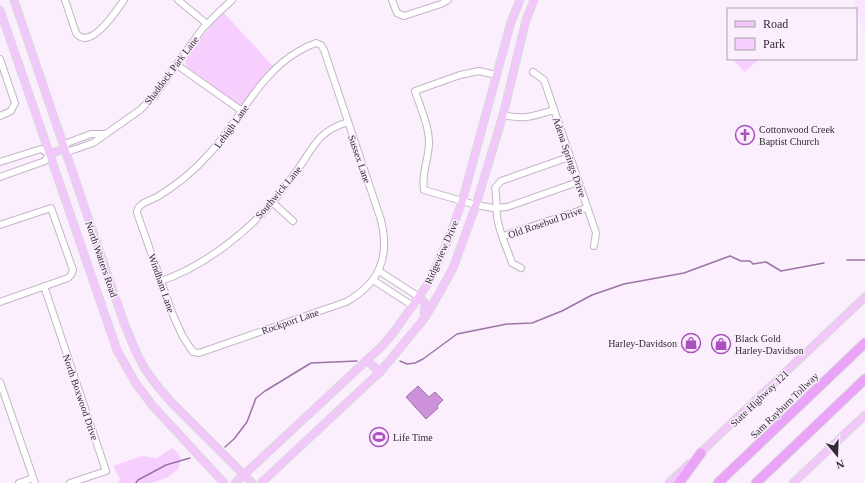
<svg xmlns="http://www.w3.org/2000/svg" width="865" height="483" viewBox="0 0 865 483" font-family="'Times New Roman',serif">
	<rect width="100%" height="100%" fill="#fbeffe"/>
	<path fill="#f9e5fe" d="M853 0H865V35L856 9Z"/>
	<g fill="#f6cffe">
		<path d="M223 12 273 66 265 73 241 106 187 67C186 64 185 63 186 60 188 51 216 20 223 12Z"/>
		<path d="M736 59H756L757 61 745 72 734 61Z"/>
		<path d="M172 448 177 452 181 459 178 469 168 477 152 483H118L120 479 113 466 142 456 157 458Z"/>
	</g>
	<path fill="#cd91d9" stroke="#9e73a7" d="M418 386 429 397 435 392 443 400 437 406 438 408 426 419 406 397Z"/>
	<g fill="none" stroke-linecap="round" stroke-linejoin="round">
		<g stroke="#9e73a7" stroke-width="1.5">
			<path d="M847 260H865"/>
			<path d="M400 361 407 364 415 363 423 359 457 334 507 324 532 323 562 311 592 295 624 284 684 273 730 256 741 261H750L753 264 766 262 781 271 824 263"/>
			<path d="M225 447 234 439 247 422 256 398 265 391 311 363 357 361"/>
			<path d="M136 483 138 480 166 465 190 458"/>
		</g>
		<g stroke="#c3b4c6" stroke-width="8">
			<g id="minor">
				<path d="M65 0 76 33C90 52 117 10 124 0"/>
				<path d="M178 0 207 24"/>
				<path d="M392 0 397 13 404 16 441 4 448 0"/>
				<path d="M316 43 321 45 324 50 381 220C390 257 380 283 346 302L199 353 193 352 183 337 173 315 137 213C137 203 150 201 157 197 177 185 194 171 209 154 240 121 258 74 299 51 304 48 310 45 316 43Z"/>
				<path d="M0 59 15 103 11 111 0 116"/>
				<path d="M177 65 242 111"/>
				<path d="M533 72 544 80 596 233 594 246"/>
				<path d="M496 75 479 71 460 75 415 91C420 107 429 125 429 143 429 158 421 174 424 190L476 205 493 208 507 207 578 182"/>
				<path d="M503 115C525 120 533 116 554 110"/>
				<path d="M105 134H91L67 143 64 149 70 151 93 143 140 110 155 95 202 29 219 12 232 0"/>
				<path d="M0 162 41 149 49 154 45 161 0 177"/>
				<path d="M272 202 293 221"/>
				<path d="M0 225 51 208 73 270 71 275 68 278 0 302"/>
				<path d="M503 236 587 208"/>
				<path d="M521 268 512 263C507 248 499 232 497 217 496 207 497 197 495 188L501 181 569 157"/>
				<path d="M379 271 419 297"/>
				<path d="M373 280 413 306"/>
				<path d="M161 281C203 267 248 232 276 198 283 188 291 179 298 169 306 158 312 146 321 137 329 129 338 125 348 122"/>
				<path d="M44 286 106 471 70 483"/>
				<path d="M0 382 35 483"/>
				<path d="M19 483 33 478"/>
			</g>
		</g>
		<g stroke="#dad9da" stroke-width="9">
			<g id="major">
				<path d="M14 0 124 323 137 354 145 369 158 387 172 403 252 483"/>
				<path d="M0 10 117 350 135 382 152 405 224 483"/>
				<path d="M49 154 64 149"/>
				<path d="M419 297 425 303 424 314"/>
				<path d="M367 361 380 372"/>
				<path d="M698 455 865 297"/>
				<path d="M235 483 382 346 394 332 429 282 449 238 462 202 511 22 520 0"/>
				<path d="M261 483 380 372 405 342 424 319 440 292 453 268 476 205 503 115 526 20 534 0"/>
				<path d="M669 483 689 464"/>
				<path d="M793 483 865 415"/>
			</g>
		</g>
		<g stroke="#dad9da" stroke-width="11">
			<g id="highway">
				<path d="M679 483 701 453"/>
				<path d="M718 483 865 343"/>
				<path d="M756 483 865 379"/>
			</g>
		</g>
		<use href="#minor" stroke="#fff" stroke-width="6"/>
		<use href="#major" stroke="#f2c8fb" stroke-width="7"/>
		<use href="#highway" stroke="#eaa3f8" stroke-width="9"/>
	</g>
	<defs>
		<g id="church-ring" transform="scale(1)"><circle r="9.5" fill="#fbeffe" stroke="#aa51bd" stroke-width="1.5"/><path d="M-1.2-6h2.4v3.5h3.3v2.4h-3.3V6h-2.4V-.1h-3.3v-2.4h3.3Z" fill="#aa51bd"/></g>
		<g id="shop-ring" transform="scale(1)"><circle r="9.5" fill="#fbeffe" stroke="#aa51bd" stroke-width="1.5"/><path d="M-5-2.5h2.3a2.7 3.5 0 0 1 5.4 0H5L5.5 6h-11ZM-1.5-2.5h3a1.5 2.3 0 0 0-3 0Z" fill="#aa51bd"/></g>
		<g id="stadium-ring" transform="scale(1)"><circle r="9.5" fill="#fbeffe" stroke="#aa51bd" stroke-width="1.5"/><path d="M0-5a6.5 5 0 1 0 0 10a6.5 5 0 1 0 0-10ZM-3.5-1.8h7v3.6h-7Z" fill="#aa51bd"/></g>
	</defs>
	<g fill-rule="evenodd">
		<use href="#church-ring" x="745" y="135"/>
		<use href="#shop-ring" x="691" y="343"/>
		<use href="#shop-ring" x="721" y="344"/>
		<use href="#stadium-ring" x="379" y="437"/>
	</g>
	<g text-anchor="middle" stroke-width="3" stroke-linejoin="round" paint-order="stroke">
		<g font-size="10" fill="#312c33" stroke="#fbeffe">
			<text transform="translate(171 70) rotate(-53)" y="4">Shaddock Park Lane</text>
			<text transform="translate(231 126) rotate(-54)" y="4">Lehigh Lane</text>
			<text transform="translate(570 157) rotate(71)" y="4">Adena Springs Drive</text>
			<text transform="translate(360 159) rotate(71)" y="4">Sussex Lane</text>
			<text transform="translate(278 192) rotate(-50)" y="4">Southwick Lane</text>
			<text transform="translate(545 222) rotate(-19)" y="4">Old Rosebud Drive</text>
			<text transform="translate(441 252) rotate(-66)" y="4">Ridgeview Drive</text>
			<text transform="translate(102 259) rotate(71)" y="4">North Watters Road</text>
			<text transform="translate(162 283) rotate(71)" y="4">Windham Lane</text>
			<text transform="translate(290 321) rotate(-19)" y="4">Rockport Lane</text>
			<text transform="translate(81 397) rotate(71)" y="4">North Boxwood Drive</text>
			<text transform="translate(759 398) rotate(-44)" y="4">State Highway 121</text>
			<text transform="translate(784 405) rotate(-44)" y="4">Sam Rayburn Tollway</text>
		</g>
		<g font-size="10" fill="#312c33" stroke="#fbeffe" text-anchor="start">
			<text x="759" y="133">Cottonwood Creek<tspan x="759" dy="12">Baptist Church</tspan></text>
			<text x="735" y="342">Black Gold<tspan x="735" dy="12">Harley-Davidson</tspan></text>
			<text x="677" y="347" text-anchor="end">Harley-Davidson</text>
			<text x="393" y="441">Life Time</text>
		</g>
	</g>
	<rect x="727" y="8" width="130" height="52" fill="#fbeffe" stroke="#aaa1ad"/>
	<rect x="735" y="21" width="20" height="6" fill="#f2c8fb" stroke="#aaa1ad"/>
	<text x="763" y="28" font-size="12" fill="#312c33">Road</text>
	<rect x="735" y="38" width="20" height="12" fill="#f6cffe" stroke="#aaa1ad"/>
	<text x="763" y="48" font-size="12" fill="#312c33">Park</text>
	<g transform="translate(837 455) rotate(161)" stroke="#fbeffe" stroke-width="3" paint-order="stroke">
	<path d="M0-3L7 15L0 10L-7 15Z" fill="#312c33"/>
	<text y="-6" font-size="11" font-weight="bold" text-anchor="middle" fill="#312c33">N</text>
	</g>
</svg>
